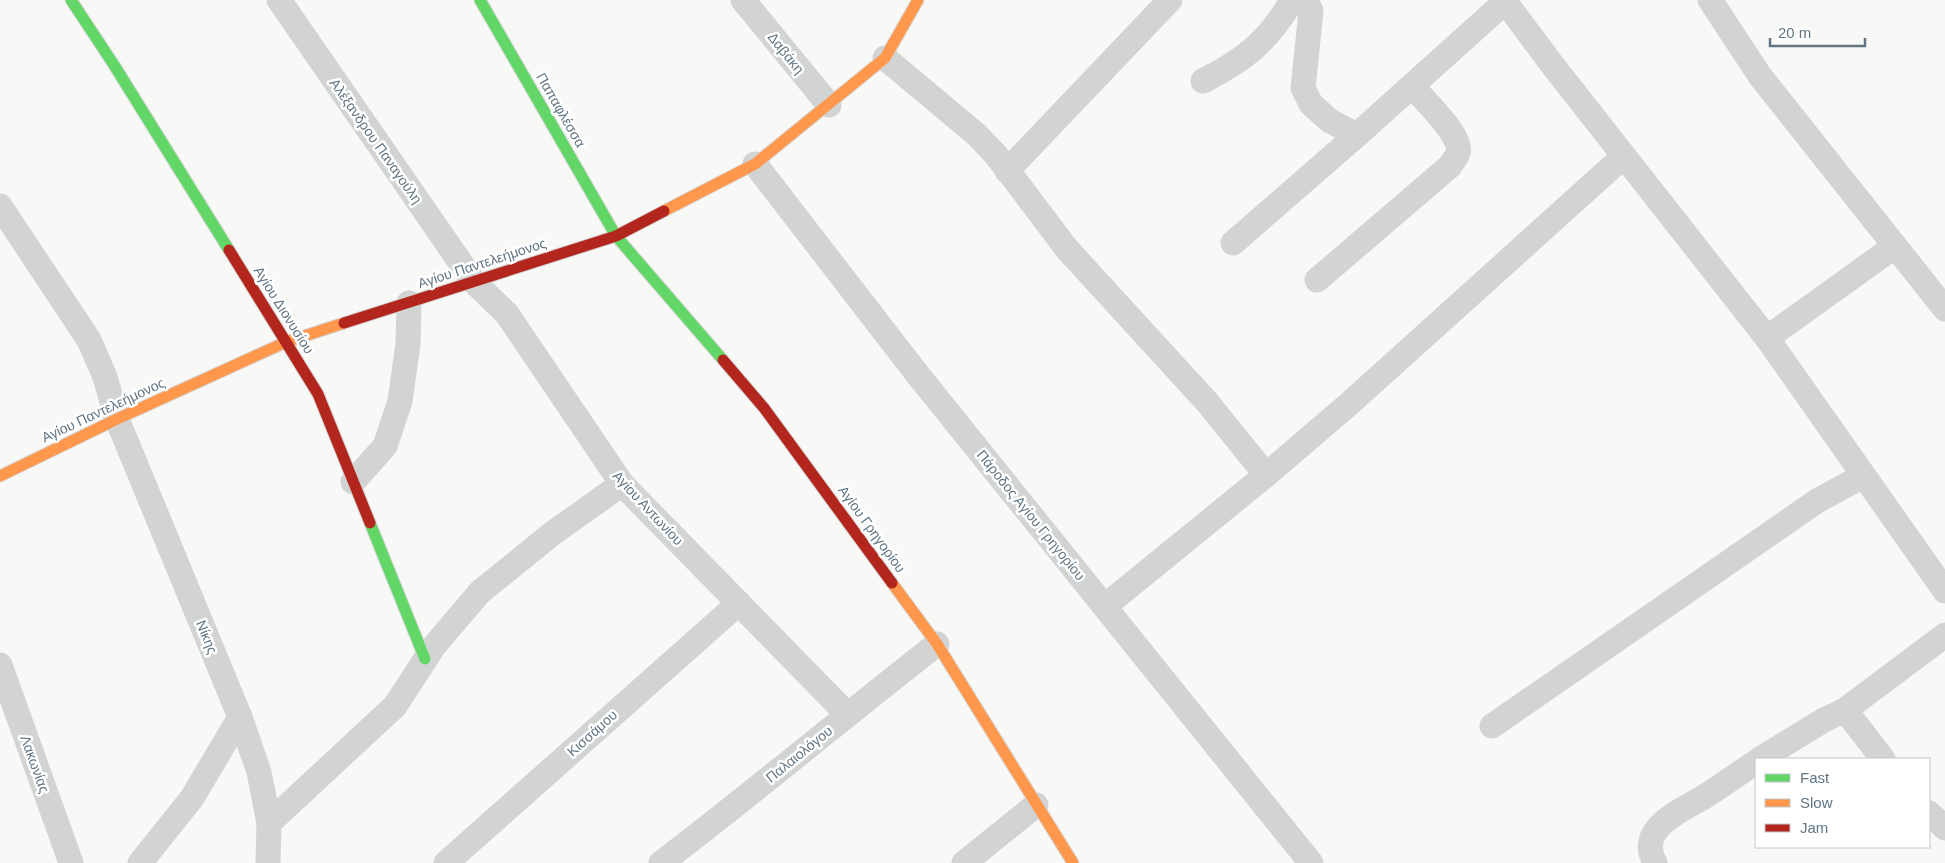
<svg xmlns="http://www.w3.org/2000/svg" width="1945" height="863" viewBox="0 0 1945 863" font-family="Helvetica,sans-serif">
	<rect width="100%" height="100%" fill="#f8f8f7"/>
	<g fill="none" stroke-linecap="round" stroke-linejoin="round">
		<g stroke="#d5d6d6" stroke-width="13">
			<g id="fast">
				<path d="M71 0 114 65 229 250"/>
				<path d="M480 0 616 236 723 360"/>
				<path d="M370 523 425 659"/>
			</g>
		</g>
		<g stroke="#d5d6d6" stroke-width="13">
			<g id="slow">
				<path d="M664 211 755 164 885 58 918 0"/>
				<path d="M0 476 117 419 286 342 344 323"/>
				<path d="M892 583 937 644 1073 863"/>
			</g>
		</g>
		<g stroke="#d5d6d6" stroke-width="13">
			<g id="jam">
				<path d="M229 250 318 394 370 523"/>
				<path d="M344 323 616 236 664 211"/>
				<path d="M723 360 764 408 892 583"/>
			</g>
		</g>
		<g stroke="#d2d3d3" stroke-width="25">
			<path d="M279 0 474 282 507 314 622 484 847 714"/>
			<path d="M743 0 829 105"/>
			<path d="M1306 0 1311 11 1303 88 1311 104 1330 121 1357 135"/>
			<path d="M1504 0 1554 67 1767 338 1945 591"/>
			<path d="M1710 0 1760 76 1945 309"/>
			<path d="M885 58 977 135 996 155 1067 249 1207 402 1266 475"/>
			<path d="M1203 81C1244 60 1266 43 1290 4V0"/>
			<path d="M755 164 918 375 1311 863"/>
			<path d="M1007 171 1170 0"/>
			<path d="M0 206 89 340 105 377 117 419 240 717 259 772 269 823 268 863"/>
			<path d="M1233 243 1357 135 1505 2"/>
			<path d="M1317 280 1450 166C1452 162 1457 157 1458 153 1464 137 1422 98 1412 86"/>
			<path d="M1767 338 1895 246"/>
			<path d="M353 482 385 446 400 401 408 344 409 303"/>
			<path d="M1105 606 1266 475 1349 404 1624 156"/>
			<path d="M0 665 71 863"/>
			<path d="M1845 710 1945 635"/>
			<path d="M1492 726 1817 501 1863 476"/>
			<path d="M1760 759 1824 720 1845 710 1883 759"/>
			<path d="M1929 813 1945 828"/>
			<path d="M269 823 395 706 434 646 480 592 553 533 622 484"/>
			<path d="M140 863 192 798 240 717"/>
			<path d="M446 863 739 603"/>
			<path d="M661 863C754 792 845 716 937 644"/>
			<path d="M964 863 1036 805"/>
			<path d="M1655 863C1636 828 1681 811 1704 797 1722 786 1739 773 1756 762"/>
		</g>
		<use href="#fast" stroke="#63d668" stroke-width="11"/>
		<use href="#slow" stroke="#ff974d" stroke-width="11"/>
		<use href="#jam" stroke="#b3261e" stroke-width="11"/>
	</g>
	<g text-anchor="middle" stroke-width="5" stroke-linejoin="round" paint-order="stroke">
		<g font-size="14" fill="#617584" stroke="#fff">
			<text transform="translate(786 53) rotate(51)" y="5">Δαβάκη</text>
			<text transform="translate(561 110) rotate(60)" y="5">Παπαφλέσσα</text>
			<text transform="translate(376 141) rotate(55)" y="5">Αλέξανδρου Παναγούλη</text>
			<text transform="translate(482 263) rotate(-18)" y="5">Αγίου Παντελεήμονος</text>
			<text transform="translate(284 310) rotate(58)" y="5">Αγίου Διονυσίου</text>
			<text transform="translate(103 410) rotate(-25)" y="5">Αγίου Παντελεήμονος</text>
			<text transform="translate(648 508) rotate(47)" y="5">Αγίου Αντωνίου</text>
			<text transform="translate(1031 515) rotate(51)" y="5">Πάροδος Αγίου Γρηγορίου</text>
			<text transform="translate(872 529) rotate(54)" y="5">Αγίου Γρηγορίου</text>
			<text transform="translate(207 637) rotate(68)" y="5">Νίκης</text>
			<text transform="translate(592 733) rotate(-42)" y="5">Κισσάμου</text>
			<text transform="translate(799 754) rotate(-39)" y="5">Παλαιολόγου</text>
			<text transform="translate(35 764) rotate(70)" y="5">Λακωνίας</text>
		</g>
	</g>
	<rect x="1755" y="758" width="175" height="90" fill="#ffffff" stroke="#c0c8ce"/>
	<rect x="1765" y="774" width="25" height="8" fill="#63d668" stroke="#c0c8ce"/>
	<text x="1800" y="783" font-size="15" fill="#617584">Fast</text>
	<rect x="1765" y="799" width="25" height="8" fill="#ff974d" stroke="#c0c8ce"/>
	<text x="1800" y="808" font-size="15" fill="#617584">Slow</text>
	<rect x="1765" y="824" width="25" height="8" fill="#b3261e" stroke="#c0c8ce"/>
	<text x="1800" y="833" font-size="15" fill="#617584">Jam</text>
	<path d="M1770 38v8h95v-8" fill="none" stroke="#617584" stroke-width="2.5"/>
	<text x="1778" y="38" font-size="15" fill="#617584" stroke="#ffffff" stroke-width="4" paint-order="stroke">20 m</text>
</svg>
